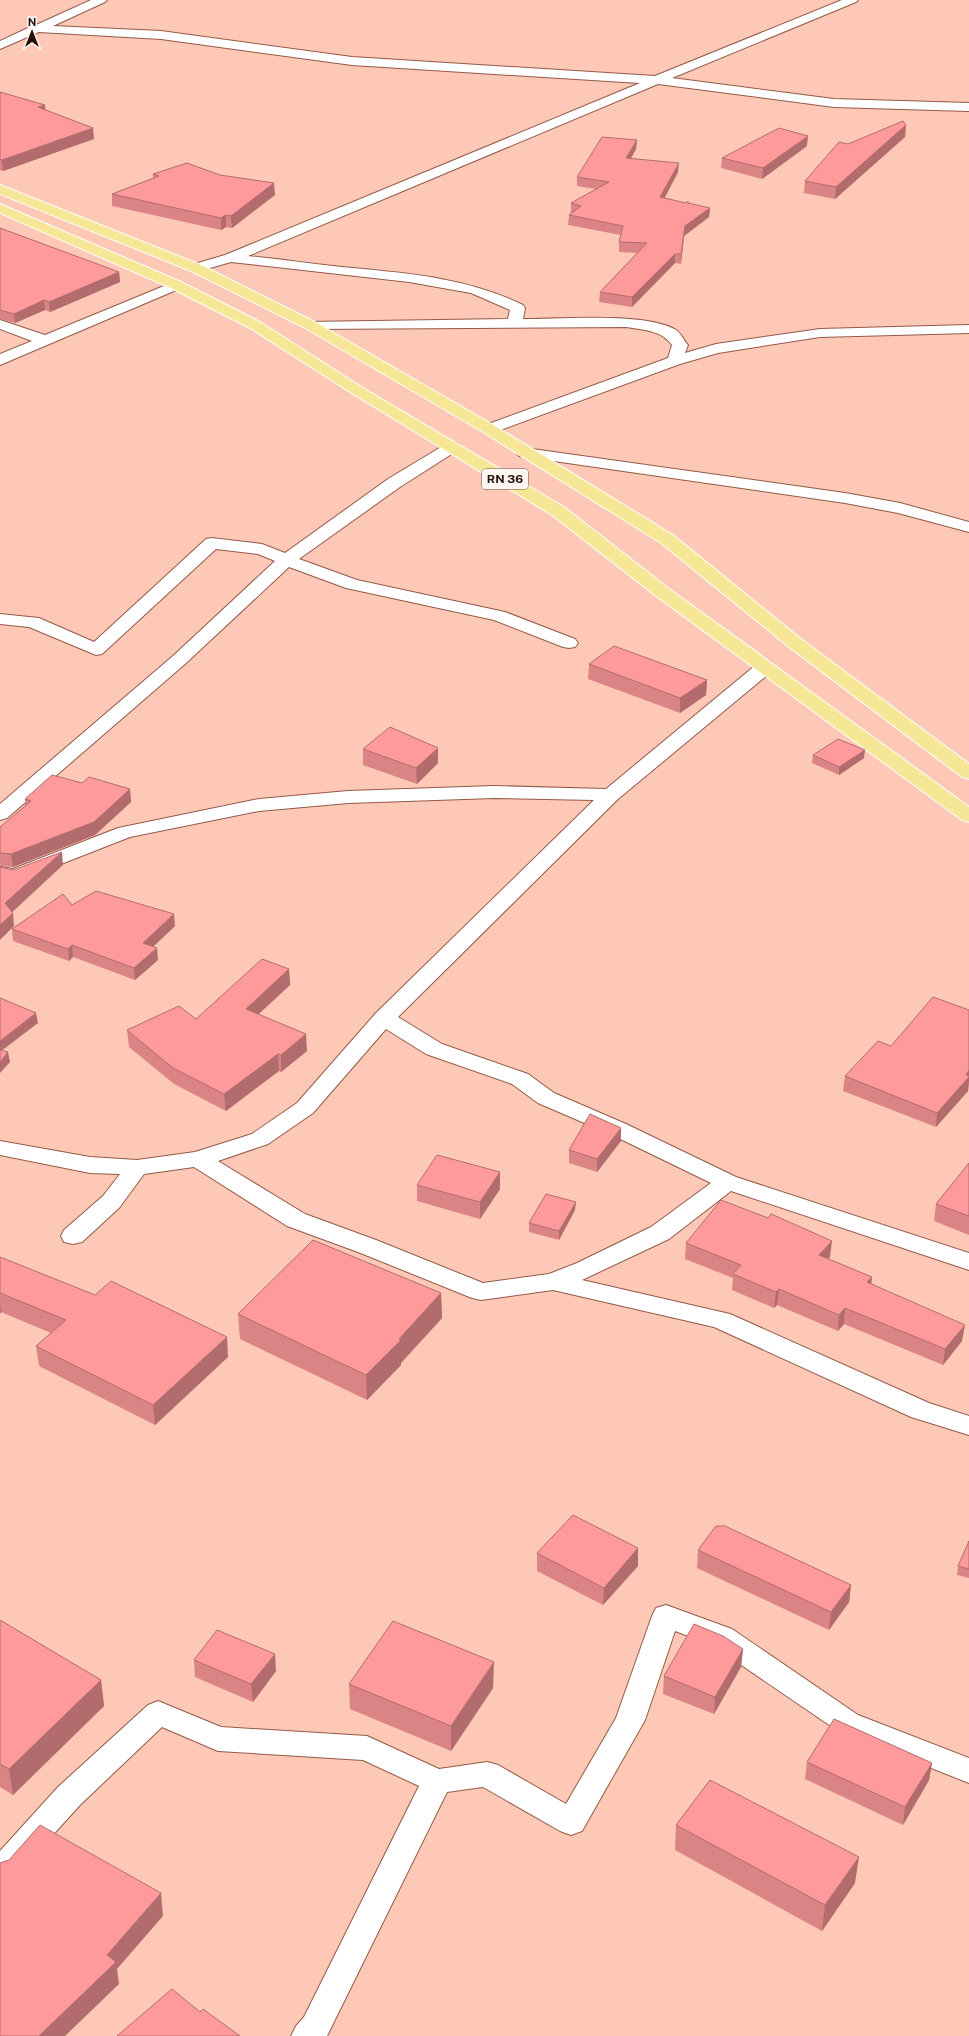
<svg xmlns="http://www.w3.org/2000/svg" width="969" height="2036" viewBox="0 0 969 2036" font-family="'Public Sans',sans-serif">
	<rect width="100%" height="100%" fill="#fec8b7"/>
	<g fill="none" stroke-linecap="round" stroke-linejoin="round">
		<g stroke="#945947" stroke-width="2">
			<g id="street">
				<path d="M91 0H107L105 2 53 26 161 31 352 57 655 76 842 0H858L856 2 672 78 834 99 969 103V111L834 107 658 84 248 256C279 259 311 264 342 267 405 273 466 277 523 305L525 308 523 319C559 319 648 312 676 330 681 333 684 341 688 345L685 353 716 344 820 329 969 325V333L820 337 718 353 680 364 495 432H483L481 429 483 426 668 358 672 345C661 330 644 330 626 327L310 329 305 328 303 325 305 322 508 319 510 310 471 293 409 282 231 262 196 272 191 271 189 268 191 265 225 255 640 83 352 65 161 39 39 32 0 49V41L28 28 30 25H36Z"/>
				<path d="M176 281 181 282 183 285 181 288 0 365V354L32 341 0 329V320L45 335Z"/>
				<path d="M452 442 458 444 460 447 458 450 400 487 299 559 357 580 505 612 575 639 578 643 575 647 569 648 563 647 494 620 346 588 289 567 185 664 7 818 0 820V804L173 656 275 561 258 554 216 549 102 654 96 655 29 627 0 624V614L39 618 94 642 206 539 212 538 262 544 285 553 388 479 446 444Z"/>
				<path d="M525 448 845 493 900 503 969 522V532L898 513 845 503 519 456 517 453 519 450Z"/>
				<path d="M764 662 771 664 773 668 771 672 618 799 398 1017 442 1044 528 1074 554 1093 626 1124 736 1177 969 1253V1270L731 1191 669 1239 582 1280 730 1314 929 1403 969 1416V1435L911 1417 714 1327 553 1290 481 1300 472 1298 358 1252 287 1226 194 1167 144 1174 119 1208 82 1242 73 1244 64 1242 61 1236 64 1230 103 1196 120 1174 90 1173 0 1155V1141L90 1157 137 1160 195 1152 252 1134 297 1103 376 1013 594 800 494 798 348 803 259 811 130 837 15 882 0 879V867L13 869 118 828 259 799 348 791 494 786 606 789 757 664ZM386 1029 426 1054 512 1084 538 1103 610 1134 711 1183 651 1227 577 1263 549 1274 483 1283 376 1240 305 1214 218 1161 268 1144 313 1113Z"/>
				<path d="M666 1605 732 1629 858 1715 969 1758V1783L838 1731 712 1645 675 1631 645 1720 582 1831 571 1835 560 1831 483 1787 447 1792 327 2036H291L296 2026 304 2017 419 1786 363 1760 218 1751 162 1727 80 1805 11 1881 0 1885V1851L58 1787 148 1705 158 1701 221 1727 367 1736 439 1769 487 1762 498 1765 566 1804 616 1718 652 1616 656 1608Z"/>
			</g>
		</g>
		<g stroke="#fff" stroke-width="2">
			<g id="primary">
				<path d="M0 185 201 265 315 322 495 426 673 535 801 639 969 764V779L962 777 789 647 661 543 483 432 305 328 191 271 0 194Z"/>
				<path d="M0 204 181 282 260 322 363 388 564 507 668 588 969 807V822L962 820 656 596 552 515 353 394 250 328 171 288 0 213Z"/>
			</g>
		</g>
		<use href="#street" fill="#fff" fill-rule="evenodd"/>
		<use href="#primary" fill="#f6e796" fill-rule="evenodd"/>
	</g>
	<g fill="#db8486">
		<path d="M0 92 45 110 94 139 3 171 0 170Z"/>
		<path d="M906 125 905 137 835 199 804 193 805 181 848 144Z"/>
		<path d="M637 140 636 149 631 158 678 172 664 198 710 208 709 217 684 236 681 264 675 263 632 307 599 302 600 292 637 253 619 252V242L621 235 568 225 569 215 572 213H571V203L596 189 577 186V177Z"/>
		<path d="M807 146 762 179 721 168 722 158Z"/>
		<path d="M153 174 275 195 232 228 226 227 221 230 112 206V194L153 178Z"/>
		<path d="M0 228 119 272 120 282 50 312 45 310 15 323 0 319Z"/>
		<path d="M589 664 707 680 706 695 680 713 588 679Z"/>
		<path d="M363 749 438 763 417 784 363 765Z"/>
		<path d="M813 755 864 758 839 775 812 763Z"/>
		<path d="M82 783 130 789 131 802 95 835 13 867 0 866V827L25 806V799Z"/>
		<path d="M72 905 175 926 153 947 158 960 135 980 73 957 69 961 13 941 12 929Z"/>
		<path d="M289 969 290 985 258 1014 307 1051 281 1072 279 1071 226 1111 174 1084 129 1047 127 1030 196 1019Z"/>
		<path d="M969 1010V1081L968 1091 936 1127 843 1091 845 1076 891 1046Z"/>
		<path d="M621 1141 597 1172 569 1163V1150Z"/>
		<path d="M969 1163V1235L934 1221 936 1204Z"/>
		<path d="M500 1172V1189L480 1219 417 1201V1185Z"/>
		<path d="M575 1210 559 1240 529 1232V1223Z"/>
		<path d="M686 1243 830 1257 828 1259 872 1277 871 1283 962 1341 943 1365 844 1324 838 1331 777 1305 774 1308 732 1290 733 1278 685 1259Z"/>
		<path d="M0 1257 228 1357 155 1425 39 1366 36 1346 51 1333 1 1312 0 1314Z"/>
		<path d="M441 1293 442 1318 401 1363V1365L367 1400 240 1339 238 1314Z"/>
		<path d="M969 1541V1578L957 1575 958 1566Z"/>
		<path d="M698 1550 851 1585 849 1602 829 1630 697 1568Z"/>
		<path d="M537 1553 638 1566 603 1605 537 1571Z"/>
		<path d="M0 1620 101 1680 104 1706 13 1795 0 1787Z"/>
		<path d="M743 1649 741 1667 714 1714 663 1694 664 1676Z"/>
		<path d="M194 1660 276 1671 253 1702 195 1677Z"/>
		<path d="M349 1684 493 1688 451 1751 350 1709Z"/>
		<path d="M807 1762 932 1763 929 1780 903 1825 805 1779Z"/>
		<path d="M676 1825 855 1883 822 1931 675 1850Z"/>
	</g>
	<g fill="#b26c6d">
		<path d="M45 105 46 116 38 107Z"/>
		<path d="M906 125 905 137 835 199 836 187Z"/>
		<path d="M93 128 94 139 3 171 2 160Z"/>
		<path d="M808 136 807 146 762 179 763 168Z"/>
		<path d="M637 140 636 149 626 167V158Z"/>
		<path d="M679 163 678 172 660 207V197Z"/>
		<path d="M274 183 275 195 232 228 231 216Z"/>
		<path d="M710 208 709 217 684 236 681 264V254L685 226Z"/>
		<path d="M226 215V227L221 230V218Z"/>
		<path d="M675 254V263L632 307V297Z"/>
		<path d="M119 272 120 282 50 312 49 302Z"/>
		<path d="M44 300 45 310 15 323 14 314Z"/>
		<path d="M707 680 706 695 680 713V698Z"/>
		<path d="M438 748V763L417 784 416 768Z"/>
		<path d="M865 750 864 758 839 775V767Z"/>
		<path d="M130 789 131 802 95 835 13 867 11 854Z"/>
		<path d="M62 852 63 865 7 917 5 903Z"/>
		<path d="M13 913 14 926 0 940V925Z"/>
		<path d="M174 914 175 926 144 955 143 943Z"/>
		<path d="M72 945 73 957 69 961 68 949Z"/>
		<path d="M157 948 158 960 135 980 134 968Z"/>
		<path d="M289 969 290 985 247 1025 246 1009Z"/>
		<path d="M36 1013 38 1023 0 1052V1041Z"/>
		<path d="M306 1034 307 1051 281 1072V1055Z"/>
		<path d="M8 1052 10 1062 0 1073V1062Z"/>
		<path d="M278 1054 279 1071 226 1111 224 1094Z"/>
		<path d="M969 1070V1081L968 1091 936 1127 937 1113Z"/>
		<path d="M621 1128V1141L597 1172V1159Z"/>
		<path d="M500 1172V1189L480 1219V1202Z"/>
		<path d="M576 1202 575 1210 559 1240V1231Z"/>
		<path d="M832 1241 830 1257 818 1271 819 1255Z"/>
		<path d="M872 1277 870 1293 867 1282Z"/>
		<path d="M779 1289 777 1305 774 1308 776 1292Z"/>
		<path d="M441 1293 442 1318 401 1363V1365L367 1400 366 1375Z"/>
		<path d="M0 1303 1 1312 0 1314Z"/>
		<path d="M845 1308 844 1324 838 1331 839 1315Z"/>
		<path d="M965 1325 962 1341 943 1365 945 1349Z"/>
		<path d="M227 1337 228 1357 155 1425 153 1405Z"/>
		<path d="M638 1548V1566L603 1605 604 1588Z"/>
		<path d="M851 1585 849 1602 829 1630 831 1612Z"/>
		<path d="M743 1649 741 1667 714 1714 715 1697Z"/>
		<path d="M275 1654 276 1671 253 1702 251 1684Z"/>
		<path d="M494 1662 493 1688 451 1751V1726Z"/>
		<path d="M101 1680 104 1706 13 1795 9 1769Z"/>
		<path d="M932 1763 929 1780 903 1825 905 1807Z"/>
		<path d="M859 1857 855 1883 822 1931 825 1905Z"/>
		<path d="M161 1893 163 1916 117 1969 119 1984 65 2036H39L107 1955Z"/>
	</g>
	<g fill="#ff9a9c" stroke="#b26c6d">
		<path d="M0 92 45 105 38 107 93 128 2 160 0 159Z"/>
		<path d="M903 121 906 125 836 187 805 181 839 142 848 144Z"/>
		<path d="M779 128 808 136 763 168 722 158Z"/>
		<path d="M602 137 637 140 626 158 679 163 660 197 686 203 688 201V203L710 208 685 226 681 254H675L632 297 600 292 647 243 619 242 623 226 569 215 581 206 571 203 609 182 577 177Z"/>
		<path d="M187 163 220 175 274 183 231 216 226 215 221 218 112 194 159 176 153 174Z"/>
		<path d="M0 228 119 272 49 302 44 300 14 314 0 310Z"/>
		<path d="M614 646 707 680 680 698 589 664Z"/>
		<path d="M390 727 438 748 416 768 363 749Z"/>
		<path d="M838 739 865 750 839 767 813 755Z"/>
		<path d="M52 775 82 783 89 777 130 789 94 822 11 854 0 853V827L31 801 25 799Z"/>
		<path d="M62 852 5 903 13 913 0 925V867L13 870Z"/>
		<path d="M96 891 174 914 143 943 157 948 134 968 72 945 68 949 12 929 63 894 72 905Z"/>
		<path d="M262 959 289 969 246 1009 306 1034 281 1055 278 1054 224 1094 173 1068 127 1030 179 1006 196 1019Z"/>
		<path d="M933 997 969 1010V1070L966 1075 969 1076V1077L937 1113 845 1076 878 1041 891 1046Z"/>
		<path d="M0 998 36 1013 0 1041Z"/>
		<path d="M0 1050 8 1052 0 1062Z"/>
		<path d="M590 1114 621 1128 597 1159 569 1150Z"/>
		<path d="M437 1155 500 1172 480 1202 417 1185Z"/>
		<path d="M969 1163V1216L936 1204Z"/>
		<path d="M546 1194 576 1202 559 1231 529 1223Z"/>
		<path d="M721 1200 768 1218 771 1214 832 1241 819 1255 872 1277 867 1282 965 1325 945 1349 845 1308 839 1315 779 1289 776 1292 733 1274 741 1265 686 1243Z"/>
		<path d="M313 1240 441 1293 399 1339 401 1340 366 1375 238 1314Z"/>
		<path d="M0 1257 95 1295 111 1281 227 1337 153 1405 36 1346 66 1320 0 1293Z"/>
		<path d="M573 1515 638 1548 604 1588 537 1553Z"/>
		<path d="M716 1526H725L851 1585 831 1612 698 1550Z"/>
		<path d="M969 1541V1569L958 1566Z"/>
		<path d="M0 1620 101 1680 9 1769 0 1764Z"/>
		<path d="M393 1621 494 1662 451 1726 349 1684Z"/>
		<path d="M694 1624 723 1636 743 1649 715 1697 664 1676Z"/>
		<path d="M217 1630 275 1654 251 1684 194 1660Z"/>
		<path d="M834 1719 932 1763 905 1807 807 1762Z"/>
		<path d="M710 1780 859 1857 825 1905 676 1825Z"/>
		<path d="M40 1825 161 1893 107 1955 116 1962 39 2036H0V1863L9 1860Z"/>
		<path d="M172 1989 200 2012 203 2009 240 2036H117Z"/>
	</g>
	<g text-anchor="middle" stroke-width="3" stroke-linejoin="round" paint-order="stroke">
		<rect fill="#fdf6f3" stroke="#66544e" stroke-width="1" x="482" y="469" width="46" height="20" rx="3"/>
		<g font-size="12" font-weight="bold" fill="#260f07">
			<text x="505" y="483">RN 36</text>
		</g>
	</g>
	<g transform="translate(32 32)" stroke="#fdf6f3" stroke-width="3" paint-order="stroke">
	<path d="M0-3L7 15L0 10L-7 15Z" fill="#260f07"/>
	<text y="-6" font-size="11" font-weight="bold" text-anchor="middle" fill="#260f07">N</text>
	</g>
</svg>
